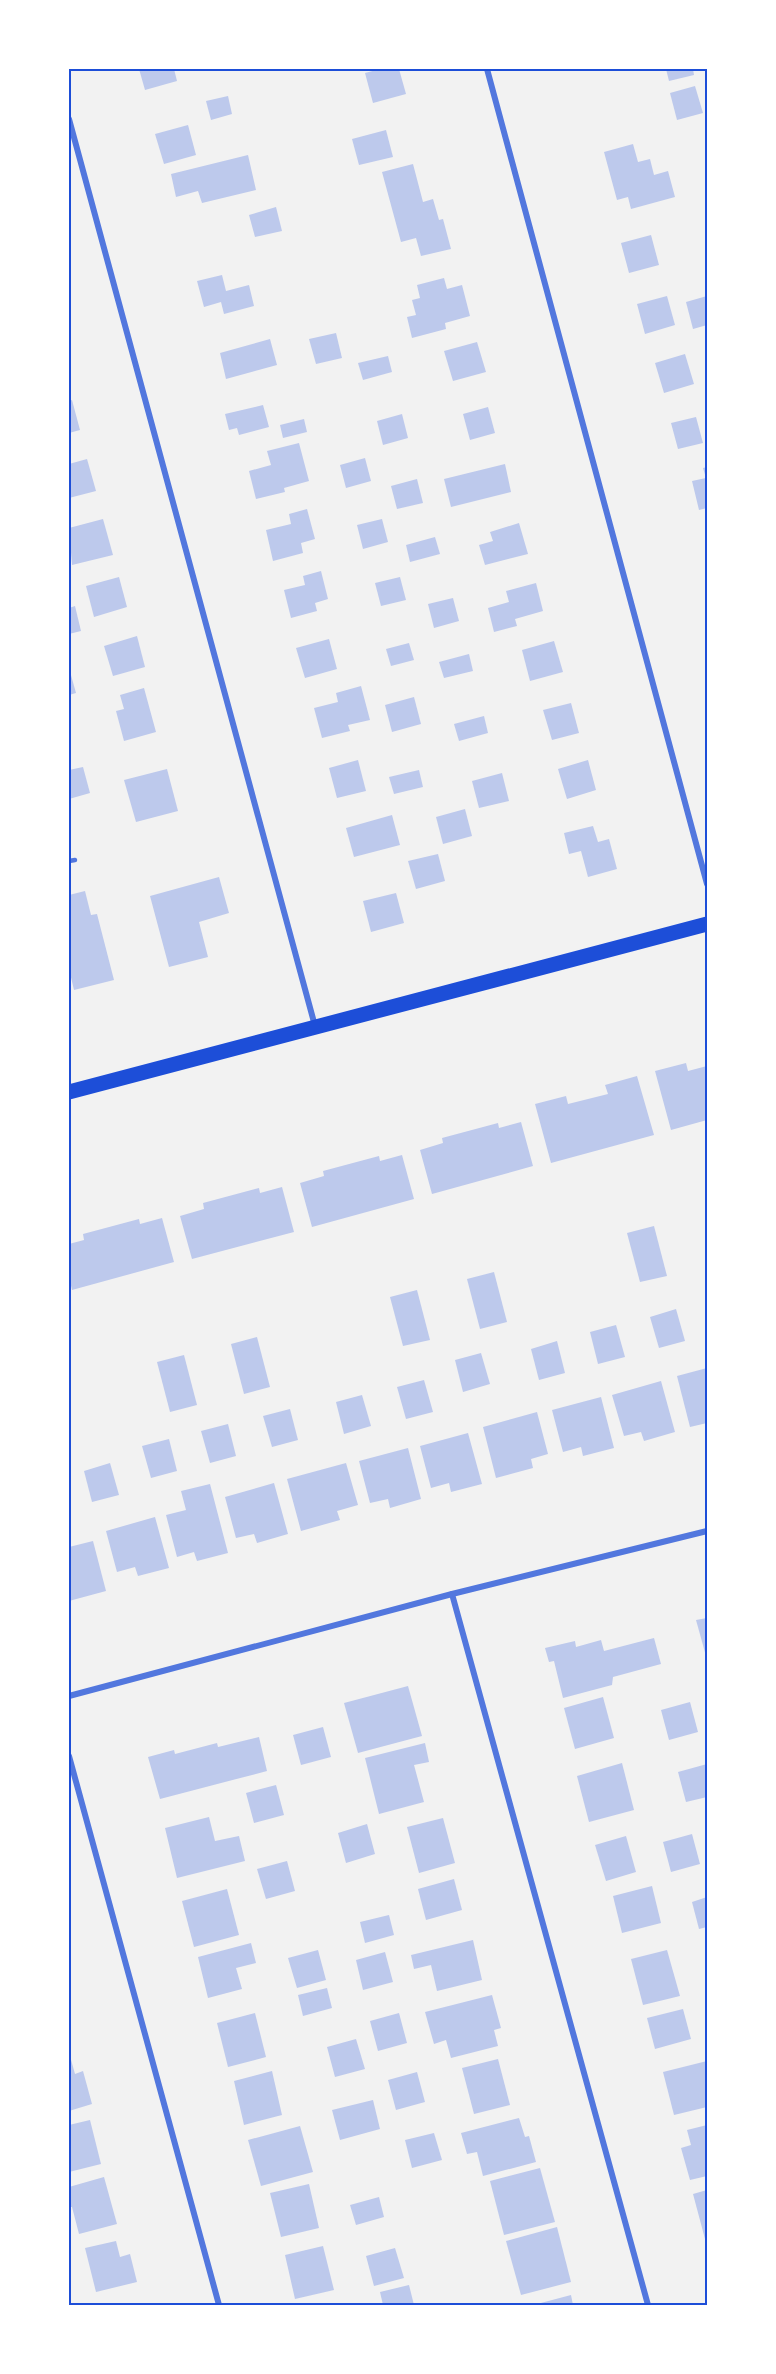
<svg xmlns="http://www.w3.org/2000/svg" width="776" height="2374" viewBox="0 0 776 2374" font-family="'Asap Condensed',sans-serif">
	<rect width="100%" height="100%" fill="#f2f2f2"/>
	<g fill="#bdc9ec">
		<path d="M139 69H174L177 81 145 90Z"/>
		<path d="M380 69H399L406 94 373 103 365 73Z"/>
		<path d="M666 69H693L694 75 669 81Z"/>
		<path d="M695 86 703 113 677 120 670 93Z"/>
		<path d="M228 96 232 114 211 120 206 101Z"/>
		<path d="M188 125 196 155 164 164 155 134Z"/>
		<path d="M386 130 393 157 359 165 352 139Z"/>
		<path d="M633 144 638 162 650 159 654 175 668 171 675 197 631 209 628 197 617 200 604 152Z"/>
		<path d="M248 155 256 190 202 203 198 191 176 197 171 174Z"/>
		<path d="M413 164 423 202 433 199 439 220 443 219 451 249 421 256 416 238 401 242 382 172Z"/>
		<path d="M276 207 282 231 255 237 249 215Z"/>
		<path d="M651 235 659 265 629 273 621 243Z"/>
		<path d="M222 275 226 291 249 285 254 306 224 314 221 302 204 307 197 281Z"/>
		<path d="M444 278 447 289 462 285 470 316 445 323 446 329 412 338 407 317 416 315 412 300 420 298 417 285Z"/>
		<path d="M667 296 675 325 645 334 637 304Z"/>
		<path d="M707 296V325L693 329 686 302Z"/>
		<path d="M336 333 342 358 316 364 309 339Z"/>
		<path d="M270 339 277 365 226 379 220 353Z"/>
		<path d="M477 342 486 372 453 381 444 351Z"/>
		<path d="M685 354 694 384 664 393 655 363Z"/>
		<path d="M388 356 392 372 363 380 358 363Z"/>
		<path d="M72 400 80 430 69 433V401Z"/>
		<path d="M263 405 269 427 239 435 237 428 229 430 225 414Z"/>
		<path d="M488 407 495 433 470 440 463 414Z"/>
		<path d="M402 414 408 438 383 445 377 421Z"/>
		<path d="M696 417 703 443 678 449 671 423Z"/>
		<path d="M304 419 307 432 283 438 280 425Z"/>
		<path d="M299 443 309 481 284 488 285 492 256 499 249 471 271 465 267 451Z"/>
		<path d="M365 458 371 481 346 488 340 465Z"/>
		<path d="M87 459 96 491 69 498V464Z"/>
		<path d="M505 464 511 492 451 507 444 479Z"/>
		<path d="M707 467V508L699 510 692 481 706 478 703 468Z"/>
		<path d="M417 479 423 503 397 509 391 486Z"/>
		<path d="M307 509 315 539 301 543 303 553 273 561 266 530 291 524 289 514Z"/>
		<path d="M103 519 113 555 72 565 69 528Z"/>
		<path d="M382 519 388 542 363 549 357 525Z"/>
		<path d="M519 523 528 554 485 565 479 545 493 541 490 532Z"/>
		<path d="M435 537 440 554 410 562 406 545Z"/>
		<path d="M321 571 328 599 315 603 317 611 291 618 284 590 305 585 303 576Z"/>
		<path d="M119 577 127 607 94 617 86 586Z"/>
		<path d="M400 577 406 600 381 606 375 583Z"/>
		<path d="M536 583 543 611 515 619 517 626 494 632 488 608 509 602 506 591Z"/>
		<path d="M453 598 459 621 434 628 428 604Z"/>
		<path d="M75 606 81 631 69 634V608Z"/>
		<path d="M137 636 145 667 113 676 104 646Z"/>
		<path d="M329 639 337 669 305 678 296 648Z"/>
		<path d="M554 641 563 672 530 681 522 650Z"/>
		<path d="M409 643 414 660 391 666 386 649Z"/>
		<path d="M469 654 473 671 444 678 439 662Z"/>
		<path d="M69 668 76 693 69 695Z"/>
		<path d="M361 686 370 720 348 725 350 731 322 738 314 708 338 702 336 693Z"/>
		<path d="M144 688 156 732 124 741 116 711 124 709 120 695Z"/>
		<path d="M414 697 421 724 392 732 385 705Z"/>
		<path d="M571 703 579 733 552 740 543 710Z"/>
		<path d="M484 716 488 733 459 741 454 724Z"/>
		<path d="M358 760 366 791 337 798 329 768Z"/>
		<path d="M588 760 596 790 567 799 558 769Z"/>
		<path d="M83 767 90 793 69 799V770Z"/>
		<path d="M167 769 178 811 136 822 124 780Z"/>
		<path d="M419 770 423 787 394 794 389 777Z"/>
		<path d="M502 773 509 801 479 808 472 781Z"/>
		<path d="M465 809 472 836 443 844 436 817Z"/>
		<path d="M392 815 400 845 354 857 346 828Z"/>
		<path d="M593 826 598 842 609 839 617 869 588 877 581 851 569 854 564 833Z"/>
		<path d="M438 854 445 881 416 889 408 861Z"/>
		<path d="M219 877 229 913 199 922 208 957 169 967 150 896Z"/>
		<path d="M85 891 91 915 97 914 114 980 74 990 69 969V895Z"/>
		<path d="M396 893 404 923 371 932 363 901Z"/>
		<path d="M686 1063 688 1071 707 1066V1120L671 1130 655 1071Z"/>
		<path d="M637 1076 654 1135 551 1163 535 1104 566 1096 568 1104 608 1094 605 1085Z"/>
		<path d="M521 1122 533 1166 432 1194 420 1150 443 1143 442 1138 498 1123 499 1128Z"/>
		<path d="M402 1155 414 1199 312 1227 300 1183 324 1176 323 1171 379 1156 380 1161Z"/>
		<path d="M282 1187 294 1232 192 1259 180 1216 204 1209 203 1203 259 1188 260 1193Z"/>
		<path d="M162 1218 174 1262 72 1290 69 1277V1244L84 1240 83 1234 139 1219 140 1224Z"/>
		<path d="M654 1226 667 1276 640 1282 627 1233Z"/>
		<path d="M494 1272 507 1322 480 1329 467 1279Z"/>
		<path d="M417 1290 430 1340 403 1346 390 1297Z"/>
		<path d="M676 1309 685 1341 659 1348 650 1317Z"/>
		<path d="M616 1325 625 1357 598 1364 590 1332Z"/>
		<path d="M257 1337 270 1387 244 1394 231 1344Z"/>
		<path d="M557 1341 565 1373 539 1380 531 1349Z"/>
		<path d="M481 1353 490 1384 463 1392 455 1360Z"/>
		<path d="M184 1355 197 1405 170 1412 157 1362Z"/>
		<path d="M707 1368V1423L690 1427 677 1376Z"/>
		<path d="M424 1380 433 1412 406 1419 397 1387Z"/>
		<path d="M661 1381 675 1432 644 1441 641 1432 624 1436 612 1395Z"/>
		<path d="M362 1395 371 1426 344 1434 336 1402Z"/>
		<path d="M601 1397 614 1448 583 1456 581 1447 563 1452 552 1410Z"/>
		<path d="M290 1409 298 1440 272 1447 263 1416Z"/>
		<path d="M537 1412 548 1454 531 1459 533 1468 496 1478 483 1427Z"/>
		<path d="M228 1424 236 1456 210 1463 201 1431Z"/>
		<path d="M468 1433 482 1484 451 1492 449 1483 431 1488 420 1446Z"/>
		<path d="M169 1439 177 1471 151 1478 142 1446Z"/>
		<path d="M408 1448 421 1499 390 1508 388 1499 370 1503 359 1461Z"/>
		<path d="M110 1463 119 1495 92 1502 84 1471Z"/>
		<path d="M346 1463 358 1505 337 1511 340 1520 301 1531 287 1479Z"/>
		<path d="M274 1483 288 1534 257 1543 254 1534 236 1538 225 1497Z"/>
		<path d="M210 1484 228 1553 197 1561 194 1552 177 1557 166 1515 186 1510 181 1491Z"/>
		<path d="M155 1517 169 1568 138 1576 135 1567 117 1572 106 1531Z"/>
		<path d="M93 1541 106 1591 69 1601V1547Z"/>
		<path d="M707 1618V1656H706L696 1620Z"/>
		<path d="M654 1638 661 1664 613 1677 612 1685 563 1698 554 1661 549 1662 545 1648 575 1641 576 1647 601 1640 604 1651Z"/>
		<path d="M408 1686 422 1736 358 1753 344 1703Z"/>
		<path d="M603 1697 614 1738 575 1749 564 1708Z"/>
		<path d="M690 1702 698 1732 669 1740 661 1710Z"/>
		<path d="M323 1727 331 1757 301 1765 293 1735Z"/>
		<path d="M259 1737 267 1771 160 1799 148 1757 174 1750 175 1754 217 1743 218 1747Z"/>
		<path d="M425 1743 429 1762 414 1765 424 1802 379 1814 365 1758Z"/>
		<path d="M622 1763 634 1810 589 1822 577 1776Z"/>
		<path d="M707 1764V1797L686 1802 678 1772Z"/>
		<path d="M276 1785 284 1815 254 1823 246 1793Z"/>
		<path d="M209 1817 215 1841 239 1836 245 1861 177 1878 165 1828Z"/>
		<path d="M443 1818 455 1863 419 1873 407 1827Z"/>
		<path d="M367 1824 375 1854 346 1863 338 1833Z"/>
		<path d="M692 1834 700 1864 671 1872 663 1842Z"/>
		<path d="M626 1836 636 1872 606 1881 595 1845Z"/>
		<path d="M287 1861 295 1891 266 1899 257 1869Z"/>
		<path d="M454 1879 462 1910 426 1920 418 1889Z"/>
		<path d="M652 1886 661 1923 622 1933 613 1896Z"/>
		<path d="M227 1889 239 1935 194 1947 182 1901Z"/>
		<path d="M707 1897V1927L699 1929 692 1902Z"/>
		<path d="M389 1915 394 1935 365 1943 360 1922Z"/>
		<path d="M473 1940 482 1980 437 1991 431 1965 414 1969 411 1955Z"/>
		<path d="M251 1943 256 1963 236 1968 242 1989 208 1998 198 1957Z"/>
		<path d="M318 1950 326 1980 297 1988 288 1958Z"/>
		<path d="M667 1950 680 1996 643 2005 631 1959Z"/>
		<path d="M385 1952 393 1982 363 1990 356 1960Z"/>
		<path d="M327 1988 332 2008 303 2016 298 1995Z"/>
		<path d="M492 1995 501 2028 494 2030 498 2046 451 2058 446 2040 434 2044 425 2012Z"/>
		<path d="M683 2009 691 2039 655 2049 647 2018Z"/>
		<path d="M255 2013 266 2057 228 2067 217 2023Z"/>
		<path d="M399 2013 407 2043 378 2051 370 2021Z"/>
		<path d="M356 2039 365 2069 335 2077 327 2047Z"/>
		<path d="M70 2056 75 2074 83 2071 92 2104 69 2111Z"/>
		<path d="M498 2059 510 2105 474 2114 462 2068Z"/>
		<path d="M707 2061V2107L674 2115 663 2072Z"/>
		<path d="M272 2071 282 2115 244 2125 234 2081Z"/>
		<path d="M417 2072 425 2102 396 2110 388 2080Z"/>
		<path d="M373 2100 380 2129 340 2140 332 2110Z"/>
		<path d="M519 2118 525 2137 529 2136 536 2162 483 2176 477 2152 467 2154 461 2133Z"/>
		<path d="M90 2120 101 2164 69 2172V2125Z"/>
		<path d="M707 2125V2176L690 2180 681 2148 691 2145 687 2130Z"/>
		<path d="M300 2126 313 2172 261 2186 248 2140Z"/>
		<path d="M434 2133 442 2160 412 2168 405 2140Z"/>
		<path d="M540 2168 555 2222 504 2235 490 2181Z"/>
		<path d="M104 2177 117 2224 79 2234 72 2207H69V2187Z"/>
		<path d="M309 2184 319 2228 281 2237 270 2193Z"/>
		<path d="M707 2190V2239H705L693 2194Z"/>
		<path d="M379 2197 384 2217 356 2225 350 2205Z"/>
		<path d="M557 2227 571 2282 521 2295 506 2241Z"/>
		<path d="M116 2241 120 2257 130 2254 137 2282 96 2292 85 2248Z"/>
		<path d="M323 2246 334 2290 295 2299 285 2255Z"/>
		<path d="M395 2248 404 2278 374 2286 366 2256Z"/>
		<path d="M409 2285 414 2305H383L380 2292Z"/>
		<path d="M571 2295 573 2305H537V2304Z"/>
	</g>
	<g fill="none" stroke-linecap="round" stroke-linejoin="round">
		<path stroke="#5277de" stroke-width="4.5" d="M69 861 75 860"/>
		<g stroke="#5277de" stroke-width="6">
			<path d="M487 69 707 884"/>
			<path d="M69 119 315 1026"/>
			<path d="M452 1594 648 2305"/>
			<path d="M69 1696 452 1594 707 1531"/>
			<path d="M69 1756 219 2305"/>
		</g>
		<path stroke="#1d4ed8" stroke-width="15" d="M69 1092 707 924"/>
	</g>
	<rect width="776" height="2374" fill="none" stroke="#ffffff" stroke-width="141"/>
	<rect x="70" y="70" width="636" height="2234" fill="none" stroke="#1d4ed8" stroke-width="2"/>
</svg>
